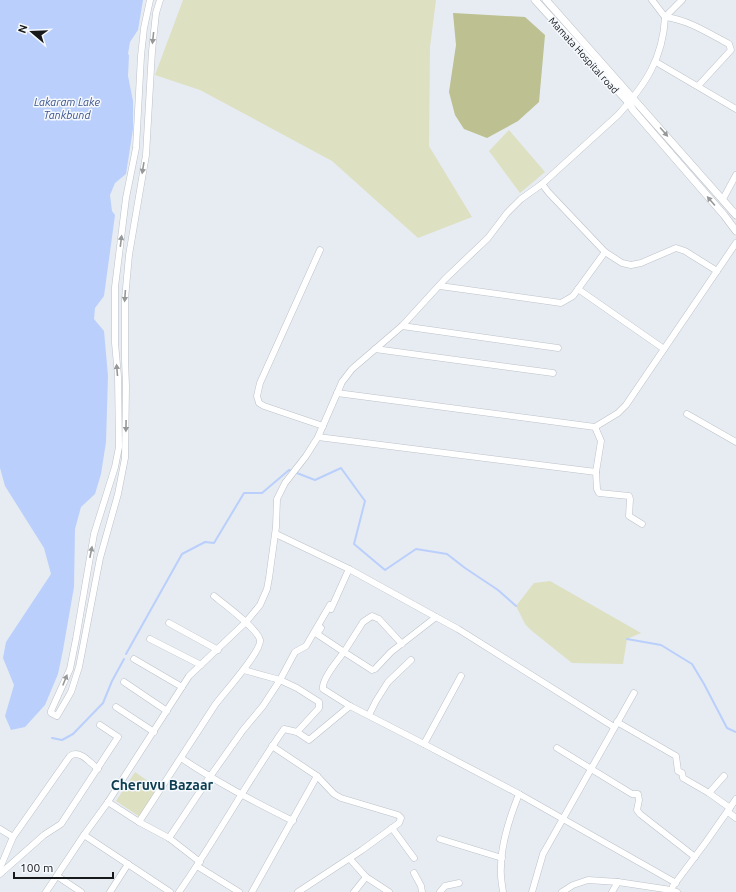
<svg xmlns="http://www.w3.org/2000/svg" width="736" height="892" viewBox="0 0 736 892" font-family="Ubuntu,sans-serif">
	<rect width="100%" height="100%" fill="#e6ecf2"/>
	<g fill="#dee0c2">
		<path d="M183 0H436L430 47 429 146 472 217 418 238 332 161 200 90 155 75Z"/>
		<path d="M509 130 545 172 520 193 489 151Z"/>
		<path d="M550 581 641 633 627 639 623 664 572 663 532 631 525 624 516 606 534 583Z"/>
		<path d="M135 772 159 789 140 817 116 801Z"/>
	</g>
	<path fill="#bdc090" d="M453 13 525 17 545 35 539 102 518 121 487 138 464 129 455 115 449 92 456 45Z"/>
	<path fill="#bacffb" d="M0 0H143L138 30 130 42 128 54 129 55 128 76 133 101V129L126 174 115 183 110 195 112 211 115 215 104 296 95 308 94 319 104 331 108 376 106 442 101 474 95 494 81 507 75 529 74 587 63 650 58 674 45 705 25 727 11 730 5 716 14 685 3 658 6 642 51 574 44 548 5 486 0 468Z"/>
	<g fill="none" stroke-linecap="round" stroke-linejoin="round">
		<g stroke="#bacffb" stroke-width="2">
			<path d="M627 639 661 645 692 664 704 684 727 728 736 732"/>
			<path d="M126 654 182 554 205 542 214 543 244 493H262L289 470 315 480 341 468 365 501 354 544 385 570 416 549 447 554 465 568 498 590 516 606"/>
			<path d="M52 738 62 740 73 734 103 703 112 681 124 659"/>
		</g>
		<g stroke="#bdc2c8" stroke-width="7">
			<g id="minor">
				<path d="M150 0 144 28 141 56 136 148 126 198 115 287V343L118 376 119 447 115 467 94 534 76 639 70 669 51 711V713L57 716 71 692 79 667 100 558 118 494 125 458 126 386 125 360V299L129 255 146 155 152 51 156 13 160 0"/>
				<path d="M665 17C689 20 708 33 729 44L731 50 698 86"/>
				<path d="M665 17 682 0"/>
				<path d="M656 62 736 109"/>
				<path d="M542 184 549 193 605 252 622 263 631 265 641 263 676 248 685 251 717 271"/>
				<path d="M723 199 736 175"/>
				<path d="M320 250 260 383 257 396 259 403 264 406 323 426"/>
				<path d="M440 286 561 303 573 296 605 252"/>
				<path d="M578 289 664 349"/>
				<path d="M402 326 558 348"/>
				<path d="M375 349 553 373"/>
				<path d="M337 393 595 427"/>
				<path d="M687 414 736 442"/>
				<path d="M318 437 596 472 601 441 595 427 618 413 626 405 736 243"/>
				<path d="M596 472 597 489 599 493 629 496 630 499 629 516 642 524"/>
				<path d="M276 534 349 569 331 609"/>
				<path d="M349 569 436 617"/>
				<path d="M169 623 218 650"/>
				<path d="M321 628 317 634 344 652C338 660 321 680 323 689L350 706"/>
				<path d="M150 639 201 665"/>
				<path d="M402 644 379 619 372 616 363 622 344 652 369 668 372 670 375 669 391 652 436 617 458 629 614 727"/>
				<path d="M134 659 182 687"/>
				<path d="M244 670 280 680 297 688 319 702V708L297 732"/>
				<path d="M461 676 424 744 519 794 676 883"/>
				<path d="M124 682 167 711"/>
				<path d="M116 707 154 732"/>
				<path d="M369 715 376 701 388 682 411 660"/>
				<path d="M617 722 676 756 678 771 682 773 683 778 709 793 730 808"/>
				<path d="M272 746 317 776 334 794 341 798 398 815 401 818 399 823 362 850 298 892"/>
				<path d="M557 748 632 794H638L639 800 637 810 640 814 695 857"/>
				<path d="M181 758C218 783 253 801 293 821"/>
				<path d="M709 793 724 776"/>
				<path d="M108 802 139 822 169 838 200 862"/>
				<path d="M728 812 736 818"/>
				<path d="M139 822 215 705C223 694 262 651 260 640 258 629 224 604 214 596"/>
				<path d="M392 828 414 858"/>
				<path d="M0 829 13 837"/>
				<path d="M84 835 170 892"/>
				<path d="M169 838 209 778 243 730 263 706 280 680 295 652 306 646 330 605"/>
				<path d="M440 839 502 858"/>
				<path d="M350 859 366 877 389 892"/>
				<path d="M197 866 239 892"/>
				<path d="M0 868 13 837 70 756C80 749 90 763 98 769"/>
				<path d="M414 873 421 886 422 892"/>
				<path d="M0 874 44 835 61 824 118 737 100 725"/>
				<path d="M57 876 81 892"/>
				<path d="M673 886 706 842 736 799"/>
				<path d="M46 892 84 835 108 802 189 676 246 622 260 605 267 589 269 578 276 527 277 499 285 483 306 456 318 437 342 382 352 369 402 326 445 279 488 238 507 213 521 199 542 184 618 115C645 85 663 59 665 17L652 0"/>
				<path d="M110 892 128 864"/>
				<path d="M179 892C216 839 247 782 284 729L297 732 309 740 350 706 424 744"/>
				<path d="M252 892 317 776"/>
				<path d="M354 892 366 877"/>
				<path d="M440 892 445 886 459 883"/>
				<path d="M503 892C502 884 500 875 501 867 501 845 511 814 519 794"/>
				<path d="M532 892 543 854 634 693"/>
				<path d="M562 892 573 885 588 880 618 882 671 890 677 892"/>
				<path d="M612 892 618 882"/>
			</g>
		</g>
		<g stroke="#bdc2c8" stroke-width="8">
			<g id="tertiary">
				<path d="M535 0 629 103 633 110 724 215 736 231"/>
				<path d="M546 0 736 215"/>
			</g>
		</g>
		<use href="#minor" stroke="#fff" stroke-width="6"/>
		<use href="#tertiary" stroke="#fff" stroke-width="7"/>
	</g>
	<defs><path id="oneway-solid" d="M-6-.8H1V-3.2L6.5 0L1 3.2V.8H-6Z"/></defs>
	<g fill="#969798">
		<use href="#oneway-solid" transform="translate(153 38) rotate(96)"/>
		<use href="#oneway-solid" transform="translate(664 132) rotate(49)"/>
		<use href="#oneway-solid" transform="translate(143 168) rotate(99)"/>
		<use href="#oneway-solid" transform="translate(711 201) rotate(-131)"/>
		<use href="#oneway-solid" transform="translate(121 241) rotate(-83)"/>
		<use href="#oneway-solid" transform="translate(125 296) rotate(94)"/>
		<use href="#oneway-solid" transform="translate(117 370) rotate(-95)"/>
		<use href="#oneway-solid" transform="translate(126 426) rotate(91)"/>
		<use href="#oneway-solid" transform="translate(91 552) rotate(-79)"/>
		<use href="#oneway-solid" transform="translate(65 680) rotate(-68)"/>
	</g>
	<g text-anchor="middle" stroke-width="3" stroke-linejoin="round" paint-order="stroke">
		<g font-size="10" fill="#16181a" stroke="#f5f9fe">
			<text transform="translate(584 55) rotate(48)" y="4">Mamata Hospital road</text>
		</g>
		<g font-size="11" font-style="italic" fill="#3d558c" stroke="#f5f9fe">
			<text x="67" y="106">Lakaram Lake<tspan x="67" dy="13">Tankbund</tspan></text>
		</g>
		<g font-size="14" font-weight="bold" fill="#0c3c4f" stroke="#f5f9fe">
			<text x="162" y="790">Cheruvu Bazaar</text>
		</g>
	</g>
	<g transform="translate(32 32) rotate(289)" stroke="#f5f9fe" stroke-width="3" paint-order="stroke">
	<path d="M0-3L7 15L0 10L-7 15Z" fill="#16181a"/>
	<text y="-6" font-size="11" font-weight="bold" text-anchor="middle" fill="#16181a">N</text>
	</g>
	<path d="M14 872v6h99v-6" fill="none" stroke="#16181a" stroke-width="2"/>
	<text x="20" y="872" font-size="12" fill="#16181a" stroke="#f5f9fe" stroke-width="3" paint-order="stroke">100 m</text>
</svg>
